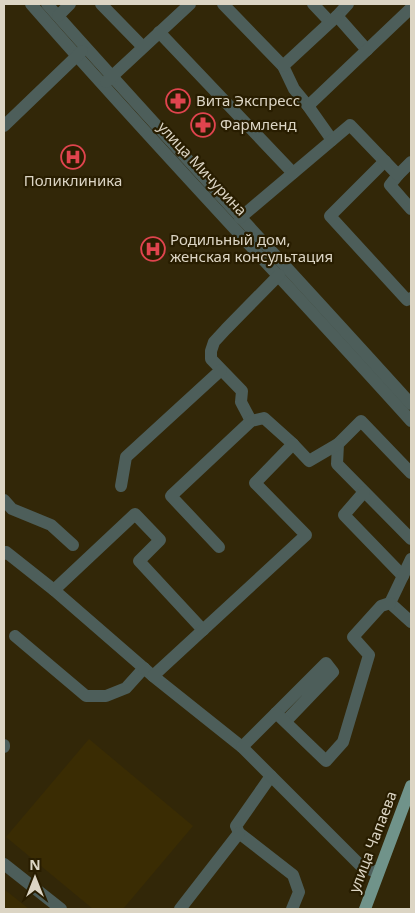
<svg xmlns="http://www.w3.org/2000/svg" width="415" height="913" viewBox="0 0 415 913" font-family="'Noto Sans',sans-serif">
	<rect width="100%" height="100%" fill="#322708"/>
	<g fill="#3a2c03">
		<path d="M89 739 193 826 123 909H93L6 837Z"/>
		<path d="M4 889 29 909H4Z"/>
	</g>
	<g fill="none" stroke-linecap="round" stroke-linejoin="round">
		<g stroke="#4d5e5a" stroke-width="12">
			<path d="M31 4C155 146 285 281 411 421"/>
			<path d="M47 4C167 139 290 270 411 404"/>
			<path d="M101 4 143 47"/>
			<path d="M223 4 283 66 294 89 308 106"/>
			<path d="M313 4 330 22"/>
			<path d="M348 4 337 16 367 50"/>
			<path d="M58 16 70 4"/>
			<path d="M159 32 293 173"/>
			<path d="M283 66 337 16"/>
			<path d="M106 82 190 4"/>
			<path d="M4 126 82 51"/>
			<path d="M332 140 308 106 411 8"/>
			<path d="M385 161 330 216 407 300 411 298"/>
			<path d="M398 175 390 185 411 209"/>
			<path d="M240 218 350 125 398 175 411 162"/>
			<path d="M251 421 241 402 242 391 211 359V351L214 342 226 329 279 275"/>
			<path d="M411 473 361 421 338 444 337 464 411 539"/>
			<path d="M121 486 126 457 221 370"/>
			<path d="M364 492 344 515 403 576"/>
			<path d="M4 500 12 509 51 525 73 545"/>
			<path d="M219 547 171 496 251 421 264 418 293 444"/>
			<path d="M4 554 6 552 54 590"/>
			<path d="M411 559 390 603 411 622"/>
			<path d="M15 636 86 696H106L126 688 144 668"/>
			<path d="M153 676 54 590 135 514 160 540 139 561 203 630"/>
			<path d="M276 713 326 663 333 672 286 721"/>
			<path d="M4 745V747"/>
			<path d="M242 747 153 676 306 535 255 483 293 444 309 461 338 444"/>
			<path d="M271 776 236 826 239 833 293 875 299 892 292 909"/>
			<path d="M4 864 61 909"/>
			<path d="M378 873 360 865 242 747 276 713 326 761 343 742 369 655 353 637 381 606 390 603"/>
			<path d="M180 909 239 833"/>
		</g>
		<path stroke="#70938a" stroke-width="12" d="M365 909 411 786"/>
	</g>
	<defs>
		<g id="pharmacy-ring" transform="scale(1.25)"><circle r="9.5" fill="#281d00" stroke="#e0444e" stroke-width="1.5"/><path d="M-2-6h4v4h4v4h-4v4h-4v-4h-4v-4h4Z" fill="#e0444e"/></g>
		<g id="hospital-ring" transform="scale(1.25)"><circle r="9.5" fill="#281d00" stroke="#e0444e" stroke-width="1.5"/><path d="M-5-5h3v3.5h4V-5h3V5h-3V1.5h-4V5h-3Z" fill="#e0444e"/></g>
	</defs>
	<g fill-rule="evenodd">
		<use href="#pharmacy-ring" x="178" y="101"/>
		<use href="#pharmacy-ring" x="203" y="125"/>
		<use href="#hospital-ring" x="73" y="157"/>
		<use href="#hospital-ring" x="153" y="249"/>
	</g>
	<g text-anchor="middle" stroke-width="4.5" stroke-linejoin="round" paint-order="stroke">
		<g font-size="15" fill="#dcd5c4" stroke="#281d00" text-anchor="start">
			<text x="196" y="106">Вита Экспресс</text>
			<text x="220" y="130">Фармленд</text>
			<text x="73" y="186" text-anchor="middle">Поликлиника</text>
			<text x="170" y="245">Родильный дом,<tspan x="170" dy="17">женская консультация</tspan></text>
		</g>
		<g font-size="15" fill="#dcd5c4" stroke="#281d00">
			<text transform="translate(202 169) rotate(47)" y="5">улица Мичурина</text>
			<text transform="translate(373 842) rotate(-69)" y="5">улица Чапаева</text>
		</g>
	</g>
	<rect width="415" height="913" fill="none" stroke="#dcd5c4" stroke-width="10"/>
	<g transform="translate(35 878)" stroke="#281d00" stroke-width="4" paint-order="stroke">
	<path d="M0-4L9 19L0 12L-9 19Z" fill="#dcd5c4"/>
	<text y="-8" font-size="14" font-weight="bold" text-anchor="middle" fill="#dcd5c4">N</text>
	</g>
</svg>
